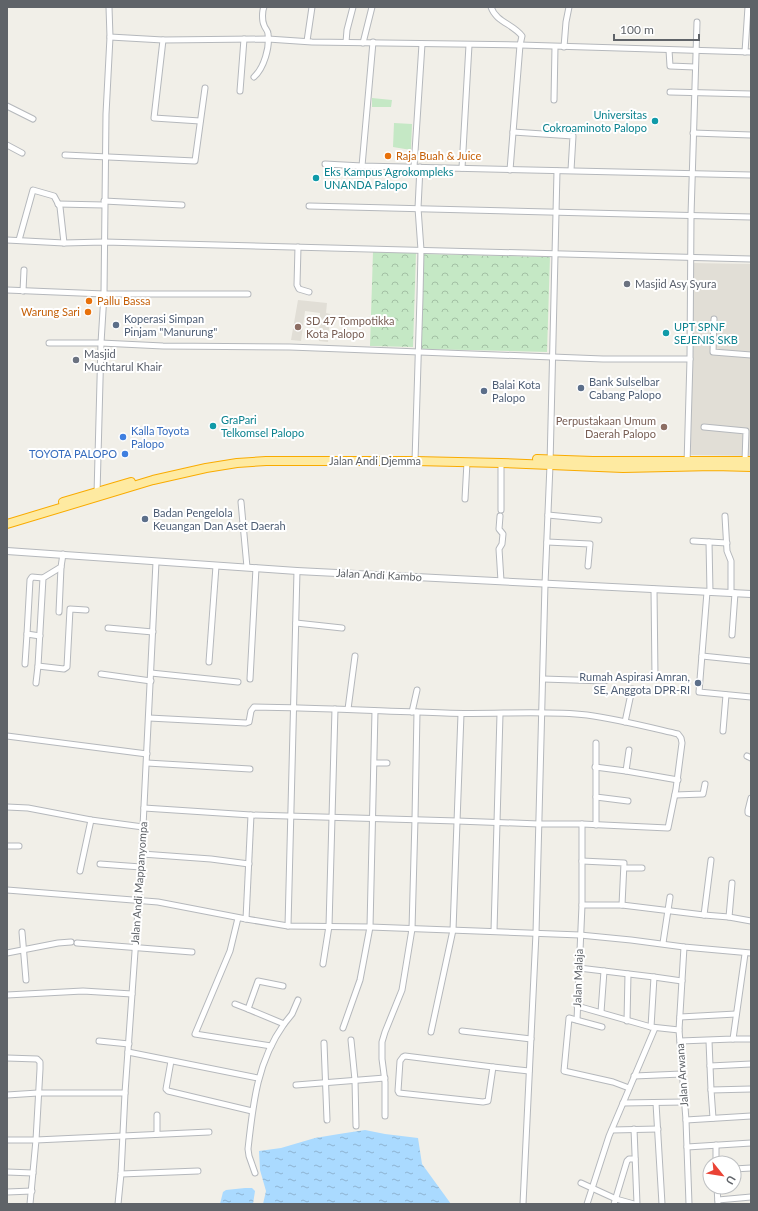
<svg xmlns="http://www.w3.org/2000/svg" width="758" height="1211" viewBox="0 0 758 1211" font-family="Lato,sans-serif">
	<defs>
		<pattern id="forest-crowns" width="20" height="18" patternUnits="userSpaceOnUse"><rect width="20" height="18" fill="#c5e8c5"/><path d="M2 6a3 3 0 1 1 6 0M12 15a3 3 0 1 1 6 0" fill="none" stroke="#a3c0a4"/></pattern>
		<pattern id="water-ripples" width="26" height="14" patternUnits="userSpaceOnUse"><rect width="26" height="14" fill="#aadaff"/><path d="M2 4q2-2 4 0t4 0M15 11q2-2 4 0t4 0" fill="none" stroke="#8eb4d2"/></pattern>
	</defs>
	<rect width="100%" height="100%" fill="#f1efe8"/>
	<g fill="#e1ded6">
		<path d="M692 263 751 264V456L691 455Z"/>
		<path d="M298 300 327 303 326 313 330 314 328 342 319 341 320 313 305 311 301 341 291 340Z"/>
	</g>
	<g fill="#c5e8c5">
		<path d="M372 98 392 100 391 107H372Z"/>
		<path d="M394 123 412 124 411 150 393 147Z"/>
	</g>
	<g fill="url(#forest-crowns)">
		<path d="M373 252 416 253 413 347 370 346Z"/>
		<path d="M424 254 550 257 547 352 421 349Z"/>
	</g>
	<g fill="url(#water-ripples)">
		<path d="M365 1130 385 1134 418 1138 422 1164 451 1204H263L266 1191 260 1170 259 1151 281 1148 315 1138 339 1134Z"/>
		<path d="M245 1188H252L255 1191 253 1204H220L223 1192 226 1190Z"/>
	</g>
	<g fill="none" stroke-linecap="round" stroke-linejoin="round">
		<g stroke="#b5b8bc" stroke-width="7">
			<g id="minor">
				<path d="M491 7C496 22 513 24 522 36L520 45 510 170"/>
				<path d="M110 37 163 40 268 39 312 42 520 45 751 52"/>
				<path d="M163 40 154 118 200 121"/>
				<path d="M307 41 312 7"/>
				<path d="M346 42 347 30 353 7"/>
				<path d="M363 43 372 7"/>
				<path d="M564 47 566 22 569 7"/>
				<path d="M669 50 670 66 695 67"/>
				<path d="M745 52 748 7"/>
				<path d="M254 77C264 68 270 47 268 34 268 30 265 29 264 25 262 21 262 11 264 7"/>
				<path d="M240 91 244 39"/>
				<path d="M670 92 751 94"/>
				<path d="M554 100 555 47"/>
				<path d="M7 106 33 119"/>
				<path d="M513 132 573 136 571 170"/>
				<path d="M693 133 751 135"/>
				<path d="M7 145 22 153"/>
				<path d="M65 155 195 161 205 88"/>
				<path d="M325 164 362 166 751 175"/>
				<path d="M362 166 373 42"/>
				<path d="M414 167 422 44"/>
				<path d="M462 168 469 45"/>
				<path d="M104 201 182 205"/>
				<path d="M58 204 104 205"/>
				<path d="M309 206 751 217"/>
				<path d="M7 240 64 243 104 242 751 259"/>
				<path d="M19 240 33 190 54 196 60 207 64 243"/>
				<path d="M298 247 297 285 299 289 309 292"/>
				<path d="M7 290 104 294H248"/>
				<path d="M23 291 24 270"/>
				<path d="M714 319 713 352 751 355"/>
				<path d="M49 343H101L163 346 290 347 603 359H690"/>
				<path d="M704 427 746 431 745 461"/>
				<path d="M415 461 420 297 421 250 418 208 420 167"/>
				<path d="M501 463V510"/>
				<path d="M687 464 690 359 691 215 697 22"/>
				<path d="M97 494 101 343 104 294 106 114 110 37 109 7"/>
				<path d="M465 499 467 462"/>
				<path d="M241 502 247 567"/>
				<path d="M548 515 599 520"/>
				<path d="M500 516 499 529 503 534 502 544 499 549 501 581"/>
				<path d="M725 516 727 551 731 561V593"/>
				<path d="M693 541 727 543"/>
				<path d="M547 542 590 544 588 566"/>
				<path d="M709 542 710 592"/>
				<path d="M654 589 655 677"/>
				<path d="M707 592 699 692 751 697"/>
				<path d="M59 612 61 567"/>
				<path d="M296 623 342 628"/>
				<path d="M108 628 153 632"/>
				<path d="M732 635 735 593"/>
				<path d="M40 636 27 634 30 580 32 577 43 578"/>
				<path d="M702 656 751 661"/>
				<path d="M209 662 216 566"/>
				<path d="M25 664 27 634"/>
				<path d="M38 666 64 669 67 667 70 609 86 610"/>
				<path d="M151 673 238 682"/>
				<path d="M101 674 151 681"/>
				<path d="M250 679 256 568"/>
				<path d="M543 679 605 681"/>
				<path d="M36 683 38 666 43 578 61 567 63 554"/>
				<path d="M348 709 355 656"/>
				<path d="M412 712 417 690"/>
				<path d="M625 722 632 689"/>
				<path d="M723 731 726 695"/>
				<path d="M7 736 147 754"/>
				<path d="M596 743V797L628 801"/>
				<path d="M747 756 751 758"/>
				<path d="M147 763 250 769"/>
				<path d="M375 763H387"/>
				<path d="M595 767 626 771 678 780"/>
				<path d="M626 771 629 750"/>
				<path d="M675 795 703 794 705 784"/>
				<path d="M596 797V825"/>
				<path d="M751 798 748 810V813L751 814"/>
				<path d="M7 807 28 808 91 820 143 827"/>
				<path d="M144 808 251 815 457 821 539 824H582L668 828 676 789 682 743 681 738 678 734C648 727 617 719 587 715 540 710 492 715 445 713 381 711 318 708 254 707L251 711 249 722 246 723 149 718"/>
				<path d="M7 846H19"/>
				<path d="M142 854 211 859 249 864"/>
				<path d="M582 861 624 863 622 905"/>
				<path d="M100 864 141 867"/>
				<path d="M625 868H642"/>
				<path d="M80 871 91 820"/>
				<path d="M7 890 158 902 246 919 288 926 370 927 580 935 631 940 684 947 751 953"/>
				<path d="M582 905H622L704 915 729 917 751 921"/>
				<path d="M704 915 711 860"/>
				<path d="M729 917 732 883"/>
				<path d="M238 918 230 951 195 1034 271 1046"/>
				<path d="M246 919 251 815"/>
				<path d="M288 926 297 571"/>
				<path d="M494 931 500 714"/>
				<path d="M22 932 26 980"/>
				<path d="M77 943 192 952"/>
				<path d="M663 943 670 897"/>
				<path d="M684 947 679 1030 686 1120 689 1204"/>
				<path d="M7 953 58 943 71 942"/>
				<path d="M323 964 329 926 335 709"/>
				<path d="M579 968 654 977 682 981"/>
				<path d="M7 995 83 991 132 994"/>
				<path d="M235 1004 248 1009"/>
				<path d="M577 1006 651 1027 679 1030"/>
				<path d="M601 1012 604 971"/>
				<path d="M680 1017 736 1014"/>
				<path d="M577 1020 582 905V824"/>
				<path d="M627 1021 628 974"/>
				<path d="M284 1024 292 1014 298 1000"/>
				<path d="M602 1027 569 1018 564 1071 613 1082 629 1088"/>
				<path d="M651 1027 654 977"/>
				<path d="M343 1028 360 980 370 927 375 711"/>
				<path d="M462 1031 531 1039"/>
				<path d="M431 1032 453 930 461 714"/>
				<path d="M733 1039H751"/>
				<path d="M351 1040 355 1080 356 1126"/>
				<path d="M99 1041 129 1044"/>
				<path d="M680 1041 733 1039 745 954"/>
				<path d="M709 1041 711 1090"/>
				<path d="M324 1043 327 1120"/>
				<path d="M128 1052 258 1078"/>
				<path d="M405 1056 493 1067 488 1101 483 1102 399 1093 398 1091 400 1061 403 1057Z"/>
				<path d="M7 1058 37 1059 40 1062V1069L36 1140H7"/>
				<path d="M171 1061 166 1089 168 1091 252 1111"/>
				<path d="M710 1066 751 1064"/>
				<path d="M493 1067 529 1071"/>
				<path d="M634 1076 682 1074"/>
				<path d="M296 1085 385 1078"/>
				<path d="M7 1095 38 1093H125"/>
				<path d="M623 1103 684 1102"/>
				<path d="M656 1103 662 1204"/>
				<path d="M157 1115V1134"/>
				<path d="M385 1116V1082L382 1059V1042L385 1032 402 990 412 929 415 819 417 712"/>
				<path d="M713 1118 711 1090 751 1089"/>
				<path d="M686 1120 751 1116"/>
				<path d="M634 1129 637 1204"/>
				<path d="M612 1130 658 1129"/>
				<path d="M716 1145V1163"/>
				<path d="M687 1147 751 1143"/>
				<path d="M734 1169 751 1168"/>
				<path d="M7 1172 33 1173"/>
				<path d="M255 1173 249 1156 248 1149C253 1104 257 1062 284 1024L248 1009 258 981 283 986"/>
				<path d="M121 1174 198 1171"/>
				<path d="M581 1183 616 1199 634 1204"/>
				<path d="M717 1187 718 1204"/>
				<path d="M7 1192 32 1191"/>
				<path d="M718 1200 751 1197"/>
				<path d="M30 1204 36 1140 209 1132"/>
				<path d="M118 1204 121 1174 125 1093 141 867 156 562"/>
				<path d="M523 1204 536 933 545 584 550 465 557 171"/>
				<path d="M587 1204 609 1136 655 1028"/>
				<path d="M614 1204 627 1161 629 1159H635"/>
			</g>
		</g>
		<g stroke="#b5b8bc" stroke-width="8">
			<path id="tertiary" d="M7 551 297 571 751 594"/>
		</g>
		<g stroke="#f9ab00" stroke-width="10">
			<g id="trunk">
				<path d="M537 459 593 461H751"/>
				<path d="M63 502 131 482"/>
				<path d="M7 524 153 480 206 468 237 463 266 461H415L501 463 623 468 714 466 751 467"/>
			</g>
		</g>
		<use href="#minor" stroke="#fff" stroke-width="5"/>
		<use href="#tertiary" stroke="#fff" stroke-width="6"/>
		<use href="#trunk" stroke="#feeaa1" stroke-width="8"/>
	</g>
	<g fill="#0f9aa8" stroke="#fff" stroke-width="1.5">
		<circle cx="655" cy="121" r="4"/>
		<circle cx="316" cy="178" r="4"/>
		<circle cx="666" cy="333" r="4"/>
		<circle cx="213" cy="426" r="4"/>
	</g>
	<g fill="#e8710a" stroke="#fff" stroke-width="1.5">
		<circle cx="388" cy="156" r="4"/>
		<circle cx="89" cy="301" r="4"/>
		<circle cx="88" cy="312" r="4"/>
	</g>
	<g fill="#6b7280" stroke="#fff" stroke-width="1.5">
		<circle cx="627" cy="284" r="4"/>
		<circle cx="76" cy="360" r="4"/>
	</g>
	<g fill="#5c6f8a" stroke="#fff" stroke-width="1.5">
		<circle cx="116" cy="325" r="4"/>
		<circle cx="581" cy="388" r="4"/>
		<circle cx="484" cy="391" r="4"/>
		<circle cx="145" cy="519" r="4"/>
		<circle cx="698" cy="683" r="4"/>
	</g>
	<g fill="#8d6e63" stroke="#fff" stroke-width="1.5">
		<circle cx="298" cy="327" r="4"/>
		<circle cx="664" cy="427" r="4"/>
	</g>
	<g fill="#3f7fe0" stroke="#fff" stroke-width="1.5">
		<circle cx="123" cy="437" r="4"/>
		<circle cx="125" cy="454" r="4"/>
	</g>
	<g text-anchor="middle" stroke-width="4" stroke-linejoin="round" paint-order="stroke">
		<g font-size="11" fill="#0d838f" stroke="#fff" text-anchor="start">
			<text x="647" y="119" text-anchor="end">Universitas<tspan x="647" dy="13">Cokroaminoto Palopo</tspan></text>
			<text x="324" y="176">Eks Kampus Agrokompleks<tspan x="324" dy="13">UNANDA Palopo</tspan></text>
			<text x="674" y="331">UPT SPNF<tspan x="674" dy="13">SEJENIS SKB</tspan></text>
			<text x="221" y="424">GraPari<tspan x="221" dy="13">Telkomsel Palopo</tspan></text>
		</g>
		<g font-size="11" fill="#c56008" stroke="#fff" text-anchor="start">
			<text x="396" y="160">Raja Buah &amp; Juice</text>
			<text x="97" y="305">Pallu Bassa</text>
			<text x="80" y="316" text-anchor="end">Warung Sari</text>
		</g>
		<g font-size="11" fill="#5b616d" stroke="#fff" text-anchor="start">
			<text x="635" y="288">Masjid Asy Syura</text>
			<text x="84" y="358">Masjid<tspan x="84" dy="13">Muchtarul Khair</tspan></text>
		</g>
		<g font-size="11" fill="#4e5e75" stroke="#fff" text-anchor="start">
			<text x="124" y="323">Koperasi Simpan<tspan x="124" dy="13">Pinjam "Manurung"</tspan></text>
			<text x="589" y="386">Bank Sulselbar<tspan x="589" dy="13">Cabang Palopo</tspan></text>
			<text x="492" y="389">Balai Kota<tspan x="492" dy="13">Palopo</tspan></text>
			<text x="153" y="517">Badan Pengelola<tspan x="153" dy="13">Keuangan Dan Aset Daerah</tspan></text>
			<text x="690" y="681" text-anchor="end">Rumah Aspirasi Amran,<tspan x="690" dy="13">SE, Anggota DPR-RI</tspan></text>
		</g>
		<g font-size="11" fill="#785e54" stroke="#fff" text-anchor="start">
			<text x="306" y="325">SD 47 Tompotikka<tspan x="306" dy="13">Kota Palopo</tspan></text>
			<text x="656" y="425" text-anchor="end">Perpustakaan Umum<tspan x="656" dy="13">Daerah Palopo</tspan></text>
		</g>
		<g font-size="11" fill="#366cbe" stroke="#fff" text-anchor="start">
			<text x="131" y="435">Kalla Toyota<tspan x="131" dy="13">Palopo</tspan></text>
			<text x="117" y="458" text-anchor="end">TOYOTA PALOPO</text>
		</g>
		<g font-size="11" fill="#5f6368" stroke="#fff">
			<text x="375" y="465">Jalan Andi Djemma</text>
			<text transform="translate(379 575) rotate(3)" y="4">Jalan Andi Kambo</text>
			<text transform="translate(139 883) rotate(-86)" y="4">Jalan Andi Mappanyompa</text>
			<text transform="translate(578 978) rotate(-88)" y="4">Jalan Malaja</text>
			<text transform="translate(682 1075) rotate(-94)" y="4">Jalan Arwana</text>
		</g>
	</g>
	<rect width="758" height="1211" fill="none" stroke="#5f6368" stroke-width="16"/>
	<g transform="translate(722 1175) rotate(120)"><circle r="19" fill="#ffffff" stroke="#bfc1c3"/>
	<path d="M0-3L7 15L0 10L-7 15Z" fill="#ea4335"/>
	<text y="-6" font-size="11" font-weight="bold" text-anchor="middle" fill="#5f6368">U</text>
	</g>
	<path d="M614 34v6h85v-6" fill="none" stroke="#5f6368" stroke-width="2"/>
	<text x="620" y="34" font-size="12" fill="#5f6368" stroke="#ffffff" stroke-width="3" paint-order="stroke">100 m</text>
</svg>
